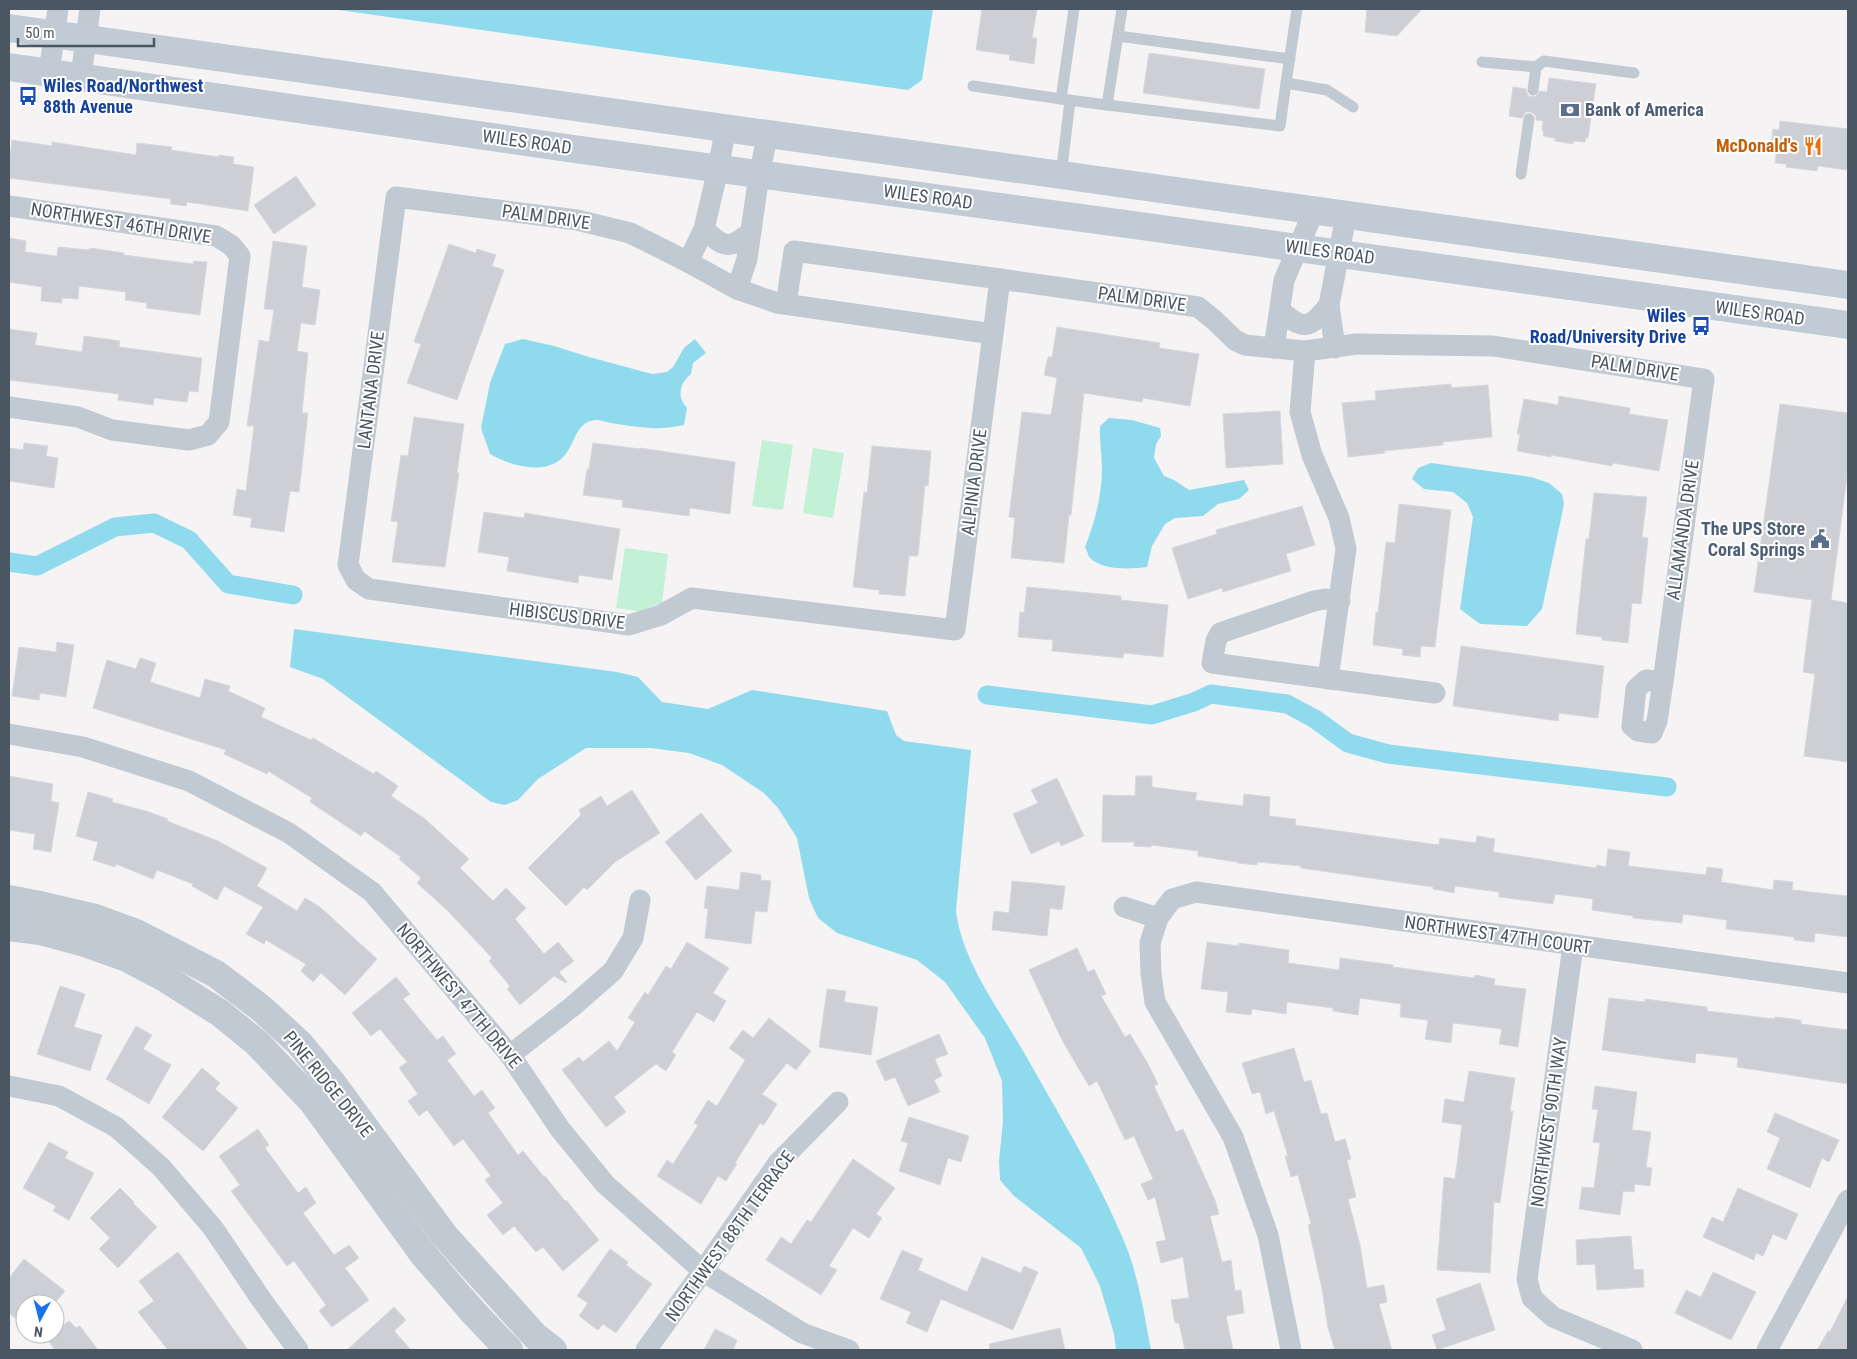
<svg xmlns="http://www.w3.org/2000/svg" width="1857" height="1359" viewBox="0 0 1857 1359" font-family="'Roboto Condensed',sans-serif">
	<rect width="100%" height="100%" fill="#f5f3f3"/>
	<g fill="#c3f1d5">
		<path d="M762 440 793 445 783 510 752 506Z"/>
		<path d="M813 448 844 453 833 518 803 513Z"/>
		<path d="M625 548 668 554 662 603 638 611 616 608Z"/>
	</g>
	<g fill="#90daee">
		<path d="M332 9H933L922 80 908 90Z"/>
		<path d="M523 339 554 346 589 357 652 374 667 372 673 367 684 348 695 339 706 353 693 363 691 374C680 383 676 396 687 408L684 425C673 427 661 429 650 428 637 427 624 425 611 423 606 422 601 420 596 420 577 421 576 440 567 452 550 478 511 466 490 454L481 428 490 383 505 344Z"/>
		<path d="M1109 418 1132 420 1160 428 1161 436 1156 444 1154 458 1164 476 1174 480 1189 490 1244 480 1249 490 1239 499 1218 504 1203 516 1175 518 1165 524 1152 546 1147 567C1132 569 1103 571 1090 558 1088 555 1087 550 1085 547 1095 522 1102 495 1102 468 1102 454 1099 440 1100 426Z"/>
		<path d="M1431 463 1531 477 1549 483 1562 494 1564 504 1542 609 1527 626 1480 624 1460 609 1473 517 1467 503 1453 492 1424 489 1412 479 1418 468Z"/>
		<path d="M294 629 617 672 638 677 662 702 708 709 752 690 887 711 896 735 904 741 971 750 956 911C962 962 1001 1012 1026 1056 1062 1120 1101 1183 1128 1251 1139 1281 1145 1318 1151 1350H1116L1114 1334 1100 1286 1081 1248 1014 1196 1000 1180 999 1161 1003 1121 1002 1081 985 1038 945 982 917 960 837 933 818 918 809 898 797 838 778 808 764 793 722 765 689 753 651 748H586L538 779 518 800 505 805 491 802 323 679 290 667Z"/>
	</g>
	<g fill="none" stroke-linecap="round" stroke-linejoin="round">
		<g stroke="#90daee" stroke-width="19">
			<path d="M9 562 37 566 115 527 154 523 189 540 228 584 293 595"/>
			<path d="M987 695 1152 715 1194 702 1211 694 1287 704 1315 719 1348 743 1388 754 1667 787"/>
		</g>
	</g>
	<g fill="#cdcfd5" stroke="#d7d9de">
		<path d="M982 9H1037L1032 38H1037L1034 64 1009 60 1010 55 976 50Z"/>
		<path d="M1367 9H1422L1397 36 1365 32Z"/>
		<path d="M1149 53 1265 69 1259 109 1143 93Z"/>
		<path d="M1549 78 1596 84 1588 138 1586 137 1585 142 1573 141V144L1555 141V138L1543 136 1544 131H1542L1543 121 1536 120V116L1531 112H1526L1522 118 1509 116 1513 87 1526 89 1528 96 1535 97 1540 91 1547 92Z"/>
		<path d="M1780 121 1848 129V170L1818 166 1817 171 1786 167V164L1775 163 1777 147 1771 146 1773 129 1779 130Z"/>
		<path d="M12 140 52 146V142L136 155 137 143 172 147 171 150 219 157V155L234 157 233 164 254 167 248 211 187 202 186 206 170 204 171 199 9 178V163Z"/>
		<path d="M296 176 316 205 274 234 254 205Z"/>
		<path d="M9 238 26 241 25 252 57 256 58 247 89 250 90 248 124 253V255L193 264 194 261 207 262 200 315 146 308 147 303 125 300 126 292 79 286 78 299 62 298V303L41 301 42 287 9 282Z"/>
		<path d="M273 241 307 246 302 287 320 290 315 325 301 323 297 351 308 353 302 413H308L299 492 290 491 284 532 250 527 252 518 233 515 237 489 246 491 254 426H247L259 340 269 342 274 310 264 309Z"/>
		<path d="M449 244 476 253 477 249 496 255 492 266 504 270 457 400 407 383 421 344 414 342Z"/>
		<path d="M1057 327 1160 343 1159 348 1199 354 1190 406 1143 398 1142 402 1084 393 1071 515H1069L1064 563 1011 558 1015 518 1009 517 1022 412 1051 415 1057 378 1044 375 1048 357H1052Z"/>
		<path d="M9 329 37 333 35 345 82 352 84 336 120 341 119 347 202 358 198 392 189 391 187 402 154 398 153 405 118 400 119 394 9 380Z"/>
		<path d="M1451 384V388L1488 385 1492 437 1443 442V445L1384 451 1385 453 1348 457 1342 403 1376 400 1375 391Z"/>
		<path d="M1559 396 1630 408 1629 414 1668 420 1659 471 1613 463 1612 466 1551 455V457L1517 451 1520 434H1517L1524 399 1558 405Z"/>
		<path d="M1780 404 1848 413V469L1831 600 1848 603V762L1804 756 1815 674 1803 672 1812 600 1754 592Z"/>
		<path d="M1280 411 1283 464 1226 468 1223 414Z"/>
		<path d="M414 417 464 424 457 473H459L445 567 392 562 398 522 391 521 401 455 408 456Z"/>
		<path d="M24 443 48 446 46 456 58 458 54 488 9 481V448L23 450Z"/>
		<path d="M593 443 640 449V448L735 462 730 514 690 508 689 516 622 507 623 500 583 495 587 469H589Z"/>
		<path d="M872 446 931 451 928 486 925 485 918 556H909L905 596 879 594V590L853 587 864 492 867 493Z"/>
		<path d="M1594 493 1647 497 1642 537 1648 538 1641 604 1632 603 1628 643 1602 640V637L1576 634 1586 539H1589Z"/>
		<path d="M1399 504 1451 510 1435 647 1421 646 1420 657 1402 655 1403 649 1373 645 1376 612 1378 613 1386 542 1395 543Z"/>
		<path d="M1302 506 1315 545 1286 554 1291 571 1223 592 1222 588 1188 599 1172 548 1217 534 1216 530Z"/>
		<path d="M484 512 524 518 525 513 620 529 612 580 579 575 578 583 507 571 509 557 478 552Z"/>
		<path d="M1027 587 1121 596V600L1168 605 1163 657 1124 653 1123 658 1052 651 1053 640 1018 637 1020 612 1024 613Z"/>
		<path d="M57 642 74 645 66 697 40 693 39 700 12 696 19 647 56 652Z"/>
		<path d="M1461 646 1604 666 1598 718 1559 713 1558 721 1453 706Z"/>
		<path d="M140 658 156 663 150 682 200 698 205 679 230 686 228 691 265 708 261 717 311 740 313 738 374 774 376 771 398 786 391 796 425 819 469 859 460 868 493 901 506 888 526 908 515 919 544 954 558 942 574 961 559 972 567 982 566 983 554 976 520 1005 507 989 510 986 489 961 492 958 447 910 417 883 421 878 399 859 401 857 364 831 361 836 310 802 312 798 268 771 267 774 224 754 226 750 93 708 107 660 136 669Z"/>
		<path d="M9 776 53 784 51 801 59 803 51 852 33 849 35 834 9 830Z"/>
		<path d="M1136 776H1152V787L1197 793 1195 800 1243 806 1244 794 1270 797 1269 816 1296 819 1295 825 1439 845 1440 838 1476 843 1477 836 1495 839 1493 852 1596 868 1597 865 1606 867 1608 849 1630 852 1628 866 1706 875 1707 867 1723 869 1721 882 1773 890 1774 880 1793 882 1792 890 1848 896V937L1815 933 1814 942 1794 940V937L1726 929 1727 920 1683 914 1682 923 1633 918V916L1592 910 1593 899 1555 894 1553 904 1499 897V892L1455 886 1454 893 1433 889V887L1301 868V866L1257 862V865L1237 863V862L1198 856V851L1151 845V847L1134 846V842H1102L1103 795 1135 796Z"/>
		<path d="M1057 778 1084 836 1061 846 1059 841 1031 854 1013 814 1038 803 1031 790Z"/>
		<path d="M632 790 660 833 615 862 587 890 584 887 566 906 528 868 581 815 579 810 601 796 607 806Z"/>
		<path d="M88 792 113 799 112 802 149 812 168 819 167 821 218 841 267 868 257 886 297 911 305 898 320 907 377 959 345 995 321 973 313 982 301 971 306 964 266 940 264 944 246 934 263 907 224 886 217 900 192 886 193 884 157 870 153 879 116 864 115 867 93 860 98 842 76 836Z"/>
		<path d="M701 813 732 851 696 880 665 842Z"/>
		<path d="M741 872 761 875V880L771 881 767 912 755 911 751 944 705 938 708 909 704 908 707 886 739 890Z"/>
		<path d="M1012 881 1065 886 1062 910 1050 908 1047 936 992 930 994 911 1009 913Z"/>
		<path d="M687 942 729 968 713 993 726 1001 714 1022 697 1012 672 1052 676 1055 666 1071 656 1064 614 1097 626 1112 606 1127 562 1070 579 1057 583 1062 609 1041 617 1051 635 1022 628 1018 645 992 648 995 666 966 671 969Z"/>
		<path d="M1207 942 1239 946V943L1289 950 1288 963 1339 970 1340 958 1393 965V967L1474 978 1475 975 1495 979 1494 985 1526 989 1518 1047 1499 1044 1502 1029 1453 1023 1451 1043 1425 1039 1428 1020 1400 1017 1401 1004 1360 998 1358 1015 1333 1011V1008L1287 1002 1286 1014 1252 1009 1251 1015 1226 1012 1228 992 1201 989Z"/>
		<path d="M1077 948 1088 972 1094 969 1106 994 1101 996 1125 1037 1130 1034 1148 1064 1158 1084 1154 1086 1176 1132 1183 1129 1215 1200 1219 1214 1210 1216 1222 1262 1231 1260 1235 1291 1241 1290 1244 1313 1226 1316 1233 1350H1185L1179 1323H1175L1171 1300 1189 1298 1183 1257 1161 1263 1156 1242 1166 1240 1155 1197 1148 1200 1141 1184 1153 1179 1134 1136 1125 1140 1097 1081 1089 1086 1062 1040 1029 970Z"/>
		<path d="M396 977 410 994 403 999 437 1040 443 1036 456 1054 447 1060 474 1096 482 1090 495 1108 488 1113 518 1155 523 1151 544 1177 545 1176 565 1201 566 1200 599 1240 563 1271 543 1247 536 1252 514 1226 503 1235 487 1215 503 1203 485 1180 491 1176 463 1139 454 1146 427 1110 419 1116 408 1101 418 1094 399 1068 407 1062 380 1029 371 1036 352 1013Z"/>
		<path d="M60 986 85 994 74 1027 102 1035 90 1071 37 1054Z"/>
		<path d="M827 989 846 991 844 1002 878 1007 871 1055 819 1047Z"/>
		<path d="M1609 998 1645 1002V999L1707 1007V1011L1775 1019V1017L1801 1020V1024L1848 1030V1084L1737 1067 1738 1058 1696 1053 1695 1063 1602 1050Z"/>
		<path d="M769 1018 811 1051 796 1070 787 1063 762 1094 777 1104 764 1125 760 1123 735 1163 737 1164 726 1181 718 1176 701 1204 657 1176 667 1160 673 1164 698 1125 694 1123 708 1100 717 1106 745 1060 729 1048 743 1030 753 1038Z"/>
		<path d="M136 1026 152 1035 143 1049 171 1065 149 1104 106 1079Z"/>
		<path d="M939 1034 948 1054 935 1059 942 1076 934 1080 940 1092 908 1106 895 1077 885 1081 876 1061Z"/>
		<path d="M1294 1048 1304 1082 1311 1080 1321 1114 1327 1113 1335 1142 1345 1139 1351 1159 1347 1160 1356 1197 1348 1199 1360 1245 1367 1288 1384 1285 1387 1302 1379 1304 1392 1350H1335L1328 1328 1322 1289 1308 1225 1311 1224 1298 1175 1291 1177 1285 1156H1288L1274 1111 1266 1114 1260 1092 1252 1094 1242 1063Z"/>
		<path d="M202 1068 220 1083 215 1089 238 1108 203 1151 162 1117Z"/>
		<path d="M1469 1071 1515 1078 1510 1111H1513L1500 1203 1494 1202 1490 1273 1437 1270 1444 1177 1455 1179 1462 1125 1442 1122 1445 1099 1464 1102Z"/>
		<path d="M1595 1086 1637 1092 1632 1130 1651 1132 1646 1167 1652 1168 1650 1186 1635 1184 1634 1192 1623 1191 1620 1215 1579 1209 1582 1187 1594 1188 1600 1143 1593 1142 1598 1110 1592 1109Z"/>
		<path d="M1775 1113 1839 1140 1829 1162 1822 1158 1810 1188 1767 1169 1780 1138 1767 1132Z"/>
		<path d="M909 1117 969 1136 961 1162 948 1158 940 1185 899 1171 908 1143 901 1141Z"/>
		<path d="M258 1129 269 1145 265 1148 298 1193 306 1187 316 1203 303 1213 334 1255 349 1245 359 1258 345 1268 369 1300 332 1327 319 1311 326 1305 294 1261 287 1266 231 1191 240 1185 219 1156Z"/>
		<path d="M49 1142 68 1152 65 1158 94 1173 69 1220 53 1211 56 1206 23 1188Z"/>
		<path d="M853 1159 895 1188 876 1214 882 1218 869 1238 853 1228 829 1266 837 1270 821 1295 766 1260 781 1237 791 1244 807 1220 811 1222Z"/>
		<path d="M120 1188 134 1202 133 1203 157 1227 118 1268 99 1249 110 1238 90 1218Z"/>
		<path d="M1738 1188 1798 1214 1786 1240 1773 1234 1763 1256 1756 1253 1754 1260 1703 1237 1712 1217 1723 1222Z"/>
		<path d="M1631 1236 1634 1270 1643 1269 1644 1287 1597 1290 1595 1264 1577 1265 1576 1240Z"/>
		<path d="M610 1249 628 1262 626 1265 652 1284 616 1333 603 1324 598 1330 579 1316 588 1303 577 1296Z"/>
		<path d="M902 1250 923 1259 918 1270 967 1292 982 1257 1021 1273 1024 1266 1038 1272 1013 1330 941 1299 927 1332 906 1323 911 1312 880 1299Z"/>
		<path d="M178 1252 193 1272 248 1350H168L138 1312 154 1301 139 1281Z"/>
		<path d="M24 1259 65 1291 54 1304H25V1326L9 1313V1278Z"/>
		<path d="M1713 1272 1756 1292 1731 1340 1675 1313 1686 1290 1701 1297Z"/>
		<path d="M1480 1283 1495 1330 1437 1350 1432 1335 1446 1330 1436 1299Z"/>
		<path d="M1848 1296V1350H1817L1828 1331 1830 1332Z"/>
		<path d="M394 1307 406 1320 394 1331 411 1350H347Z"/>
		<path d="M69 1321 76 1328 80 1326 98 1350H55L46 1338 51 1334H55V1331Z"/>
		<path d="M1060 1328 1065 1350H990L989 1344Z"/>
		<path d="M715 1329 737 1340 733 1350H704Z"/>
	</g>
	<g fill="none" stroke-linecap="round" stroke-linejoin="round">
		<g stroke="#c1cad2" stroke-width="11">
			<path d="M1074 9 1061 99 1107 105 1122 9"/>
			<path d="M1297 9 1286 83 1327 90 1353 107"/>
			<path d="M1118 36 1290 59"/>
			<path d="M1482 62 1536 67"/>
			<path d="M973 86 1061 99"/>
			<path d="M1533 90 1536 67 1544 61 1634 73"/>
			<path d="M1107 105 1280 126 1286 83"/>
			<path d="M1521 174 1529 119"/>
			<path d="M1061 175 1070 101"/>
		</g>
		<g stroke="#c1cad2" stroke-width="21">
			<path d="M49 72 58 9"/>
			<path d="M81 77 90 9"/>
			<path d="M9 206 216 236 231 245 240 256 219 422 208 435 189 440 112 430 78 417 9 407"/>
			<path d="M704 229C724 248 729 250 751 232"/>
			<path d="M688 262 704 229 718 169 726 127"/>
			<path d="M737 289 747 259 759 175 768 133"/>
			<path d="M786 304 794 251 1000 279"/>
			<path d="M1280 310C1303 331 1310 329 1329 305"/>
			<path d="M993 334 955 630 692 598 661 615 629 625 369 589 356 580 348 565 396 197 577 220 630 233 688 262 737 289 777 303 993 334 1000 279 1198 307 1213 319 1235 340 1245 345 1305 351 1357 344 1493 346 1704 379 1663 682 1657 721 1652 733 1638 731 1632 726 1636 689 1646 680 1663 682"/>
			<path d="M1274 348 1284 280 1314 211"/>
			<path d="M1335 348 1329 305 1346 216"/>
			<path d="M1305 351 1300 412 1312 455 1339 518 1346 549 1328 679"/>
			<path d="M1340 601 1325 599 1314 601 1220 633 1216 641 1212 663 1435 693"/>
			<path d="M9 734 83 747 189 781 289 833 372 892 510 1055 560 1129 605 1184 703 1271 802 1333 849 1350"/>
			<path d="M1124 907 1158 918"/>
			<path d="M1573 946 1527 1279 1532 1298 1553 1317 1632 1350"/>
			<path d="M510 1055 573 1006 613 971 633 938 640 900"/>
			<path d="M9 1086 59 1096 116 1127 161 1167 213 1228 261 1299 298 1350"/>
			<path d="M646 1350 703 1271 778 1163 838 1102"/>
			<path d="M1291 1350 1268 1235 1233 1137 1155 1002 1151 974 1150 943 1158 918 1172 899 1196 892 1848 983"/>
			<path d="M1767 1350 1848 1200"/>
		</g>
		<g stroke="#c1cad2" stroke-width="28">
			<path d="M9 899 35 904 95 918 136 933 216 974 262 1009 299 1043 333 1084 444 1235 535 1336 553 1350"/>
			<path d="M9 927 40 931 85 943 127 958 163 977 220 1013 257 1043 312 1101 423 1254 473 1312 509 1350"/>
		</g>
		<g stroke="#c1cbd6" stroke-width="28">
			<path d="M9 28 1848 285"/>
			<path d="M9 67 574 149 1141 226 1848 325"/>
		</g>
	</g>
	<defs>
		<g id="bus-bare" transform="scale(1.5)"><path d="M-5-6H5V4H4V6H2V4H-2V6H-4V4H-5ZM-3.5-4V0h7V-4ZM-3.5 1.2v1.5H-2V1.2ZM2 1.2v1.5H3.5V1.2Z" fill="#1a4fb4" stroke="#fff" stroke-width="2.5" paint-order="stroke"/></g>
		<g id="bank-bare" transform="scale(1.5)"><path d="M-6-4H6V4H-6ZM0-2.3a2.3 2.3 0 1 0 0 4.6a2.3 2.3 0 1 0 0-4.6Z" fill="#5c6f8a" stroke="#fff" stroke-width="2.5" paint-order="stroke"/></g>
		<g id="restaurant-bare" transform="scale(1.5)"><path d="M-5-6h1v4h1v-4h1v4h1v-4h1v5L-1.5 .5V6h-2V.5L-5-1ZM5-6V6H3V1.5H1.5Q1.5-4 5-6Z" fill="#e8710a" stroke="#fff" stroke-width="2.5" paint-order="stroke"/></g>
		<g id="civic-bare" transform="scale(1.5)"><path d="M-.6-6.5H3V-4.5H.6V-3L4-1V1h2V6H-6V1h2V-1L-.6-3ZM-1.2 2.5V6h2.4V2.5Z" fill="#5c6f8a" stroke="#fff" stroke-width="2.5" paint-order="stroke"/></g>
	</defs>
	<g fill-rule="evenodd">
		<use href="#bus-bare" x="28" y="96"/>
		<use href="#bank-bare" x="1570" y="110"/>
		<use href="#restaurant-bare" x="1813" y="146"/>
		<use href="#bus-bare" x="1701" y="326"/>
		<use href="#civic-bare" x="1820" y="539"/>
	</g>
	<g text-anchor="middle" stroke-width="4" stroke-linejoin="round" paint-order="stroke">
		<g font-size="18" font-weight="bold" fill="#164399" stroke="#fff" text-anchor="start">
			<text x="43" y="92">Wiles Road/Northwest<tspan x="43" dy="21">88th Avenue</tspan></text>
			<text x="1686" y="322" text-anchor="end">Wiles<tspan x="1686" dy="21">Road/University Drive</tspan></text>
		</g>
		<g font-size="18" font-weight="bold" fill="#4e5e75" stroke="#fff" text-anchor="start">
			<text x="1585" y="116">Bank of America</text>
			<text x="1805" y="535" text-anchor="end">The UPS Store<tspan x="1805" dy="21">Coral Springs</tspan></text>
		</g>
		<g font-size="18" fill="#4a5661" stroke="#fff">
			<text transform="translate(527 142) rotate(8)" y="6">WILES ROAD</text>
			<text transform="translate(928 197) rotate(8)" y="6">WILES ROAD</text>
			<text transform="translate(546 217) rotate(8)" y="6">PALM DRIVE</text>
			<text transform="translate(121 223) rotate(9)" y="6">NORTHWEST 46TH DRIVE</text>
			<text transform="translate(1330 252) rotate(8)" y="6">WILES ROAD</text>
			<text transform="translate(1142 299) rotate(8)" y="6">PALM DRIVE</text>
			<text transform="translate(1760 313) rotate(8)" y="6">WILES ROAD</text>
			<text transform="translate(1635 368) rotate(9)" y="6">PALM DRIVE</text>
			<text transform="translate(371 390) rotate(-83)" y="6">LANTANA DRIVE</text>
			<text transform="translate(974 482) rotate(-83)" y="6">ALPINIA DRIVE</text>
			<text transform="translate(1683 530) rotate(-82)" y="6">ALLAMANDA DRIVE</text>
			<text transform="translate(567 616) rotate(7)" y="6">HIBISCUS DRIVE</text>
			<text transform="translate(1498 935) rotate(8)" y="6">NORTHWEST 47TH COURT</text>
			<text transform="translate(459 996) rotate(50)" y="6">NORTHWEST 47TH DRIVE</text>
			<text transform="translate(328 1084) rotate(51)" y="6">PINE RIDGE DRIVE</text>
			<text transform="translate(1549 1122) rotate(-82)" y="6">NORTHWEST 90TH WAY</text>
			<text transform="translate(730 1236) rotate(-54)" y="6">NORTHWEST 88TH TERRACE</text>
		</g>
		<g font-size="18" font-weight="bold" fill="#c56008" stroke="#fff" text-anchor="end">
			<text x="1798" y="152">McDonald's</text>
		</g>
	</g>
	<rect width="1857" height="1359" fill="none" stroke="#4a5661" stroke-width="20"/>
	<g transform="translate(40 1319) rotate(187)"><circle r="24" fill="#ffffff" stroke="#b7bbc0"/>
	<path d="M0-4L9 19L0 12L-9 19Z" fill="#1a73e8"/>
	<text y="-8" font-size="14" font-weight="bold" text-anchor="middle" fill="#4a5661">N</text>
	</g>
	<path d="M18 38v8h136v-8" fill="none" stroke="#4a5661" stroke-width="2.5"/>
	<text x="25" y="38" font-size="15" fill="#4a5661" stroke="#ffffff" stroke-width="4" paint-order="stroke">50 m</text>
</svg>
